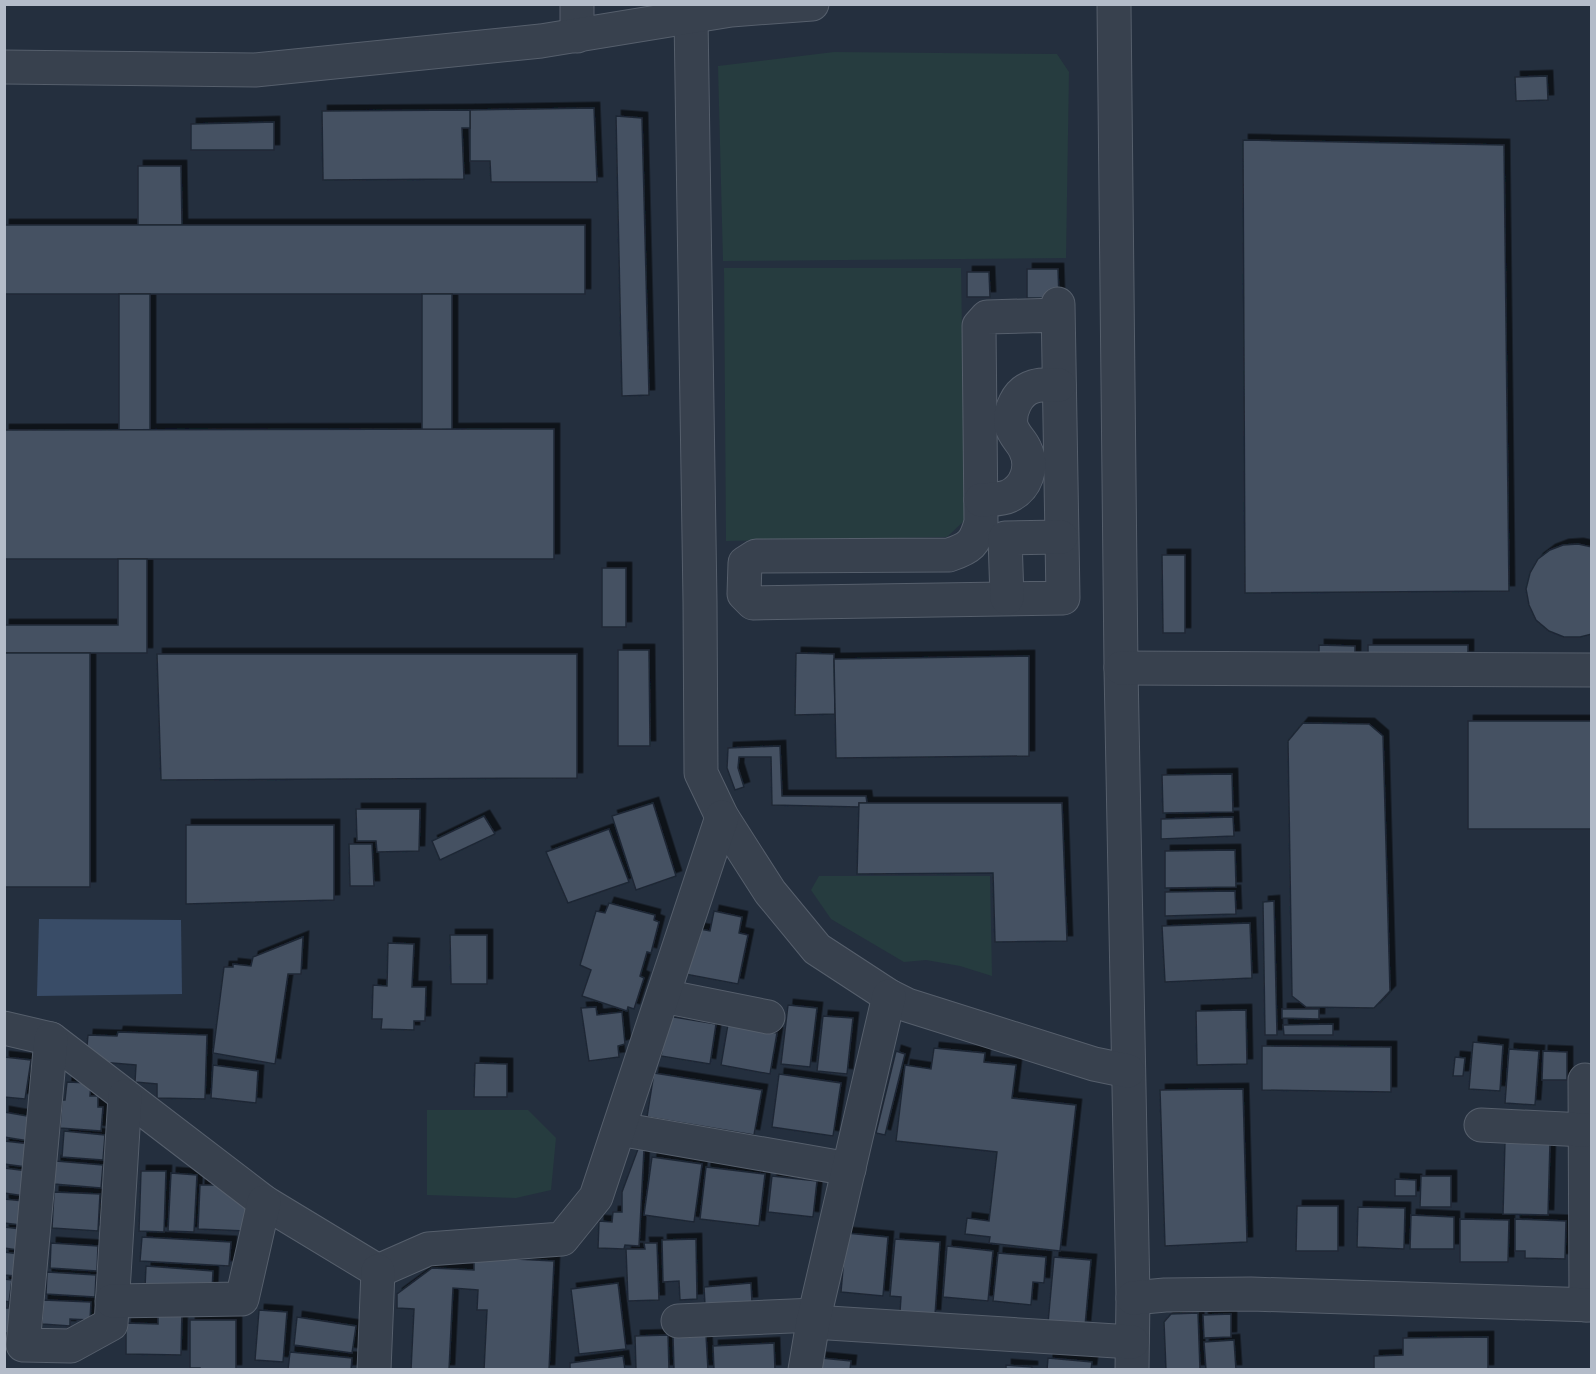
<svg xmlns="http://www.w3.org/2000/svg" width="1596" height="1374" viewBox="0 0 1596 1374" font-family="Mulish,sans-serif">
	<defs>
		<filter id="shadow"><feDropShadow dx="5.5" dy="-5.5" stdDeviation="0" flood-color="#0009"/></filter>
	</defs>
	<rect width="100%" height="100%" fill="#242f3e"/>
	<g fill="#263c3f">
		<path d="M834 52 1057 54 1069 72 1066 258 723 261 718 66Z"/>
		<path d="M724 268H961L965 520 947 537 726 541Z"/>
		<path d="M819 876H990L992 976 960 966 926 960 904 962 831 919 811 890Z"/>
		<path d="M427 1110H528L556 1138 551 1190 516 1198 427 1195Z"/>
	</g>
	<path fill="#394c67" d="M39 919 181 920 182 994 37 996Z"/>
	<g fill="#455162" stroke="#1f2835" stroke-width="1.5" filter="url(#shadow)">
		<path d="M1547 76 1548 100 1516 101 1515 77Z"/>
		<path d="M594 108 597 182H491L490 161H470V110Z"/>
		<path d="M470 110V128H462L464 179 323 180 322 111Z"/>
		<path d="M616 116 642 118 649 395 622 396Z"/>
		<path d="M274 122V150H191V124Z"/>
		<path d="M1243 140 1504 145 1509 591 1245 593Z"/>
		<path d="M138 166H181L182 225H138Z"/>
		<rect x="4" y="225" width="581" height="69"/>
		<path d="M1027 269H1058L1059 298H1027Z"/>
		<path d="M967 272H989L990 297H967Z"/>
		<rect x="119" y="294" width="31" height="136"/>
		<rect x="422" y="294" width="30" height="136"/>
		<path d="M554 429V559H4V430Z"/>
		<path d="M1578 544 1592 547V634L1580 637H1564L1549 631 1536 620 1529 605 1526 589 1530 573 1538 559 1550 550 1563 545Z"/>
		<path d="M1162 555H1185V633H1163Z"/>
		<path d="M118 559H147V653H4V625H118Z"/>
		<rect x="602" y="568" width="24" height="59"/>
		<path d="M1319 645 1355 646V656H1319Z"/>
		<rect x="1368" y="645" width="100" height="11"/>
		<path d="M618 650H649L650 746H618Z"/>
		<rect x="4" y="653" width="86" height="234"/>
		<path d="M796 653 834 654 835 714 795 715Z"/>
		<path d="M157 654H577V778L161 780Z"/>
		<path d="M1029 656V756L836 758 834 659Z"/>
		<rect x="1468" y="721" width="124" height="108"/>
		<path d="M1303 723 1369 724 1383 736 1390 991 1374 1008 1306 1007 1292 996 1288 741Z"/>
		<path d="M780 746 782 796H866L867 803H859V807L772 805 771 757H739L738 768 744 787 735 790 727 768 728 748Z"/>
		<path d="M1232 774 1233 812 1163 813 1162 775Z"/>
		<path d="M653 803 676 876 636 890 612 816Z"/>
		<path d="M859 803H1062L1067 941 995 942 993 873 857 874Z"/>
		<path d="M356 809H420L419 851 377 852 376 841H357Z"/>
		<path d="M484 816 495 834 440 860 432 841Z"/>
		<path d="M1233 817 1234 836 1161 839V819Z"/>
		<path d="M186 825H334V900L186 904Z"/>
		<path d="M609 829 629 882 568 903 546 852Z"/>
		<path d="M349 844H372L374 886H350Z"/>
		<path d="M1235 850 1236 887 1165 888V851Z"/>
		<path d="M1235 891 1236 914 1165 916V892Z"/>
		<path d="M1274 901 1277 1035H1265L1263 902Z"/>
		<path d="M609 903 655 915 654 920 659 922 651 953 647 952 640 976 644 978 634 1009 628 1007 627 1011 582 996 591 970 580 965 596 911 605 913Z"/>
		<path d="M714 911 742 917 739 933 748 935 738 984 685 974 694 928 710 931Z"/>
		<path d="M1250 923 1252 978 1165 982 1162 926Z"/>
		<path d="M450 935H487V984H451Z"/>
		<path d="M303 937 301 974H288L275 1064 213 1053 224 967H233V964L251 966 253 957Z"/>
		<path d="M388 943 414 944 412 987H426L425 1021H414V1030L381 1029 382 1019H372L373 985 387 986Z"/>
		<path d="M788 1005 817 1008 810 1067 781 1064Z"/>
		<path d="M596 1007 597 1015 622 1012 625 1044 618 1046 619 1057 589 1061 581 1008Z"/>
		<path d="M1282 1009H1319V1019L1282 1018Z"/>
		<path d="M1246 1010 1247 1064 1197 1065 1196 1011Z"/>
		<path d="M668 1016 716 1024 710 1064 661 1056Z"/>
		<path d="M823 1016 853 1018 847 1074 817 1071Z"/>
		<path d="M728 1024 777 1033 770 1074 721 1065Z"/>
		<path d="M1333 1024V1035H1284L1283 1025Z"/>
		<path d="M118 1032 207 1035 205 1099 157 1098V1084L135 1082 136 1065 100 1062 86 1057 88 1035 117 1036Z"/>
		<path d="M1473 1042 1503 1045 1500 1091 1469 1089Z"/>
		<path d="M1262 1046 1391 1047V1092L1262 1090Z"/>
		<path d="M934 1048 985 1053 984 1062 1016 1065 1012 1098 1076 1105 1060 1251 989 1243 990 1237 965 1234 967 1218 989 1221 997 1152 896 1141 905 1065 931 1069Z"/>
		<path d="M1509 1049 1539 1051 1535 1105 1505 1103Z"/>
		<path d="M896 1051 905 1054 885 1135 876 1133Z"/>
		<path d="M1543 1051 1567 1052V1080H1542Z"/>
		<path d="M4 1057 31 1060 25 1099 4 1097Z"/>
		<path d="M1455 1057 1465 1058 1463 1076H1453Z"/>
		<path d="M475 1063 507 1064V1097H474Z"/>
		<path d="M213 1065 258 1071 256 1103 211 1098Z"/>
		<path d="M654 1073 762 1090 754 1135 647 1117Z"/>
		<path d="M779 1074 841 1083 833 1136 772 1127Z"/>
		<path d="M67 1082 91 1083 90 1096H98V1107H103L101 1131 60 1128 62 1100H65Z"/>
		<path d="M1243 1089 1247 1242 1165 1246 1160 1090Z"/>
		<path d="M4 1112 33 1117 29 1141 4 1137Z"/>
		<path d="M64 1131 105 1135 103 1160 62 1157Z"/>
		<path d="M4 1141 31 1144 27 1167 4 1164Z"/>
		<path d="M1505 1141 1550 1142 1548 1215 1503 1214Z"/>
		<path d="M638 1149H644L639 1246 625 1245 624 1249 598 1248 599 1221 612 1222 613 1212H622V1192Z"/>
		<path d="M652 1157 702 1164 694 1222 644 1215Z"/>
		<path d="M56 1161 103 1165 101 1188 54 1184Z"/>
		<path d="M706 1167 765 1174 759 1226 700 1219Z"/>
		<path d="M4 1168 28 1171 25 1196 4 1193Z"/>
		<path d="M141 1171H166L164 1232 139 1231Z"/>
		<path d="M171 1173 197 1175 194 1232 168 1231Z"/>
		<path d="M772 1176 817 1181 813 1217 768 1212Z"/>
		<path d="M1421 1176H1451V1207H1420Z"/>
		<path d="M1395 1179 1416 1180V1196H1395Z"/>
		<path d="M200 1185H217L246 1205 245 1231 198 1229Z"/>
		<path d="M54 1192 100 1194 98 1231 52 1228Z"/>
		<path d="M4 1199 24 1201 21 1225 4 1223Z"/>
		<path d="M1297 1206H1338V1251H1296Z"/>
		<path d="M1358 1207 1405 1208 1404 1249 1357 1247Z"/>
		<path d="M1411 1215 1454 1217V1249H1410Z"/>
		<path d="M1460 1219 1509 1220 1508 1262H1460Z"/>
		<path d="M1515 1219 1566 1221 1565 1259 1525 1258V1251H1515Z"/>
		<path d="M4 1227 21 1229 18 1250 4 1248Z"/>
		<path d="M846 1233 888 1237 883 1296 841 1292Z"/>
		<path d="M142 1237 231 1242 229 1266 140 1261Z"/>
		<path d="M696 1239 697 1299 680 1300 679 1281 663 1282 662 1240Z"/>
		<path d="M895 1239 940 1242 935 1315 900 1312 901 1297 890 1296Z"/>
		<path d="M51 1243 98 1246 97 1271 50 1268Z"/>
		<path d="M644 1243H657L659 1300 628 1301 626 1249H645Z"/>
		<path d="M947 1246 993 1251 988 1301 943 1297Z"/>
		<path d="M4 1252 19 1254 16 1276 4 1275Z"/>
		<path d="M998 1253 1046 1257 1044 1283 1033 1282 1031 1305 993 1301Z"/>
		<path d="M474 1257 554 1261 549 1370H484L487 1310H477L478 1290 453 1288 449 1370H411L414 1309 397 1308V1294L432 1268 474 1270Z"/>
		<path d="M1054 1257 1091 1260 1085 1326 1048 1323Z"/>
		<path d="M146 1266 213 1271 212 1291 145 1287Z"/>
		<path d="M47 1272 96 1275 95 1297 46 1294Z"/>
		<path d="M4 1279 12 1280 9 1302 4 1301Z"/>
		<path d="M618 1283 626 1349 579 1354 571 1289Z"/>
		<path d="M751 1283 752 1302 705 1305 704 1287Z"/>
		<path d="M43 1300 91 1302 90 1320 70 1319V1326L42 1324Z"/>
		<path d="M4 1308H11L8 1333H4Z"/>
		<path d="M158 1309 182 1310 181 1355 126 1354V1323L158 1324Z"/>
		<path d="M259 1310 287 1312 283 1362 255 1360Z"/>
		<path d="M1198 1313 1200 1370H1166L1164 1322 1171 1314Z"/>
		<path d="M1231 1314V1337L1204 1338 1203 1315Z"/>
		<path d="M297 1317 356 1326 352 1353 294 1345Z"/>
		<path d="M190 1320H236V1370H200V1368H190Z"/>
		<path d="M668 1335 669 1370H636L635 1336Z"/>
		<path d="M706 1335 708 1370H674L673 1337Z"/>
		<path d="M1488 1337V1370H1374V1356L1403 1355V1338Z"/>
		<path d="M1234 1340 1236 1370H1206L1204 1342Z"/>
		<path d="M774 1343 775 1370H714L713 1346Z"/>
		<path d="M290 1352 352 1358 351 1370H288Z"/>
		<path d="M623 1356 625 1370H570V1363Z"/>
		<path d="M821 1358 851 1361 850 1370H820Z"/>
		<path d="M1048 1358 1092 1362 1091 1370H1047Z"/>
		<path d="M1006 1365 1032 1367V1370H1006Z"/>
	</g>
	<g fill="none" stroke-linecap="round" stroke-linejoin="round">
		<g stroke="#565f6c" stroke-width="35">
			<g id="minor">
				<path d="M1114 4 1121 668 1133 1298 1132 1370"/>
				<path d="M691 17 700 602 701 773 722 817 770 892 817 949 889 996 907 1005 1094 1064 1128 1071"/>
				<path d="M577 36V4"/>
				<path d="M4 67 255 70 541 41 731 10 812 4"/>
				<path d="M1058 304 1063 598 753 603 744 594 745 563 756 556 949 555C970 548 975 544 981 522L979 326 987 317 1058 315"/>
				<path d="M981 500C990 499 1001 500 1009 496 1026 488 1034 467 1025 449 1021 440 1014 436 1011 425 1010 418 1012 409 1015 403 1024 384 1041 384 1059 385"/>
				<path d="M1007 598 1005 538 1061 537"/>
				<path d="M1121 668 1592 670"/>
				<path d="M663 996 768 1017"/>
				<path d="M4 1028 51 1039 264 1202 378 1271"/>
				<path d="M51 1039 23 1345 71 1346 111 1324 125 1096"/>
				<path d="M1585 1080 1586 1305"/>
				<path d="M1481 1125 1585 1130"/>
				<path d="M619 1129 849 1169"/>
				<path d="M378 1271 428 1249 562 1239 596 1197 722 817"/>
				<path d="M1133 1298 1165 1295 1251 1294 1592 1305"/>
				<path d="M112 1301 242 1299 264 1202"/>
				<path d="M678 1321 815 1315"/>
				<path d="M813 1322 1132 1342"/>
				<path d="M374 1370 378 1271"/>
				<path d="M805 1370 813 1322 889 996"/>
			</g>
		</g>
		<use href="#minor" stroke="#38414e" stroke-width="33"/>
	</g>
	<rect width="1596" height="1374" fill="none" stroke="#b4bcc9" stroke-width="12"/>
</svg>
